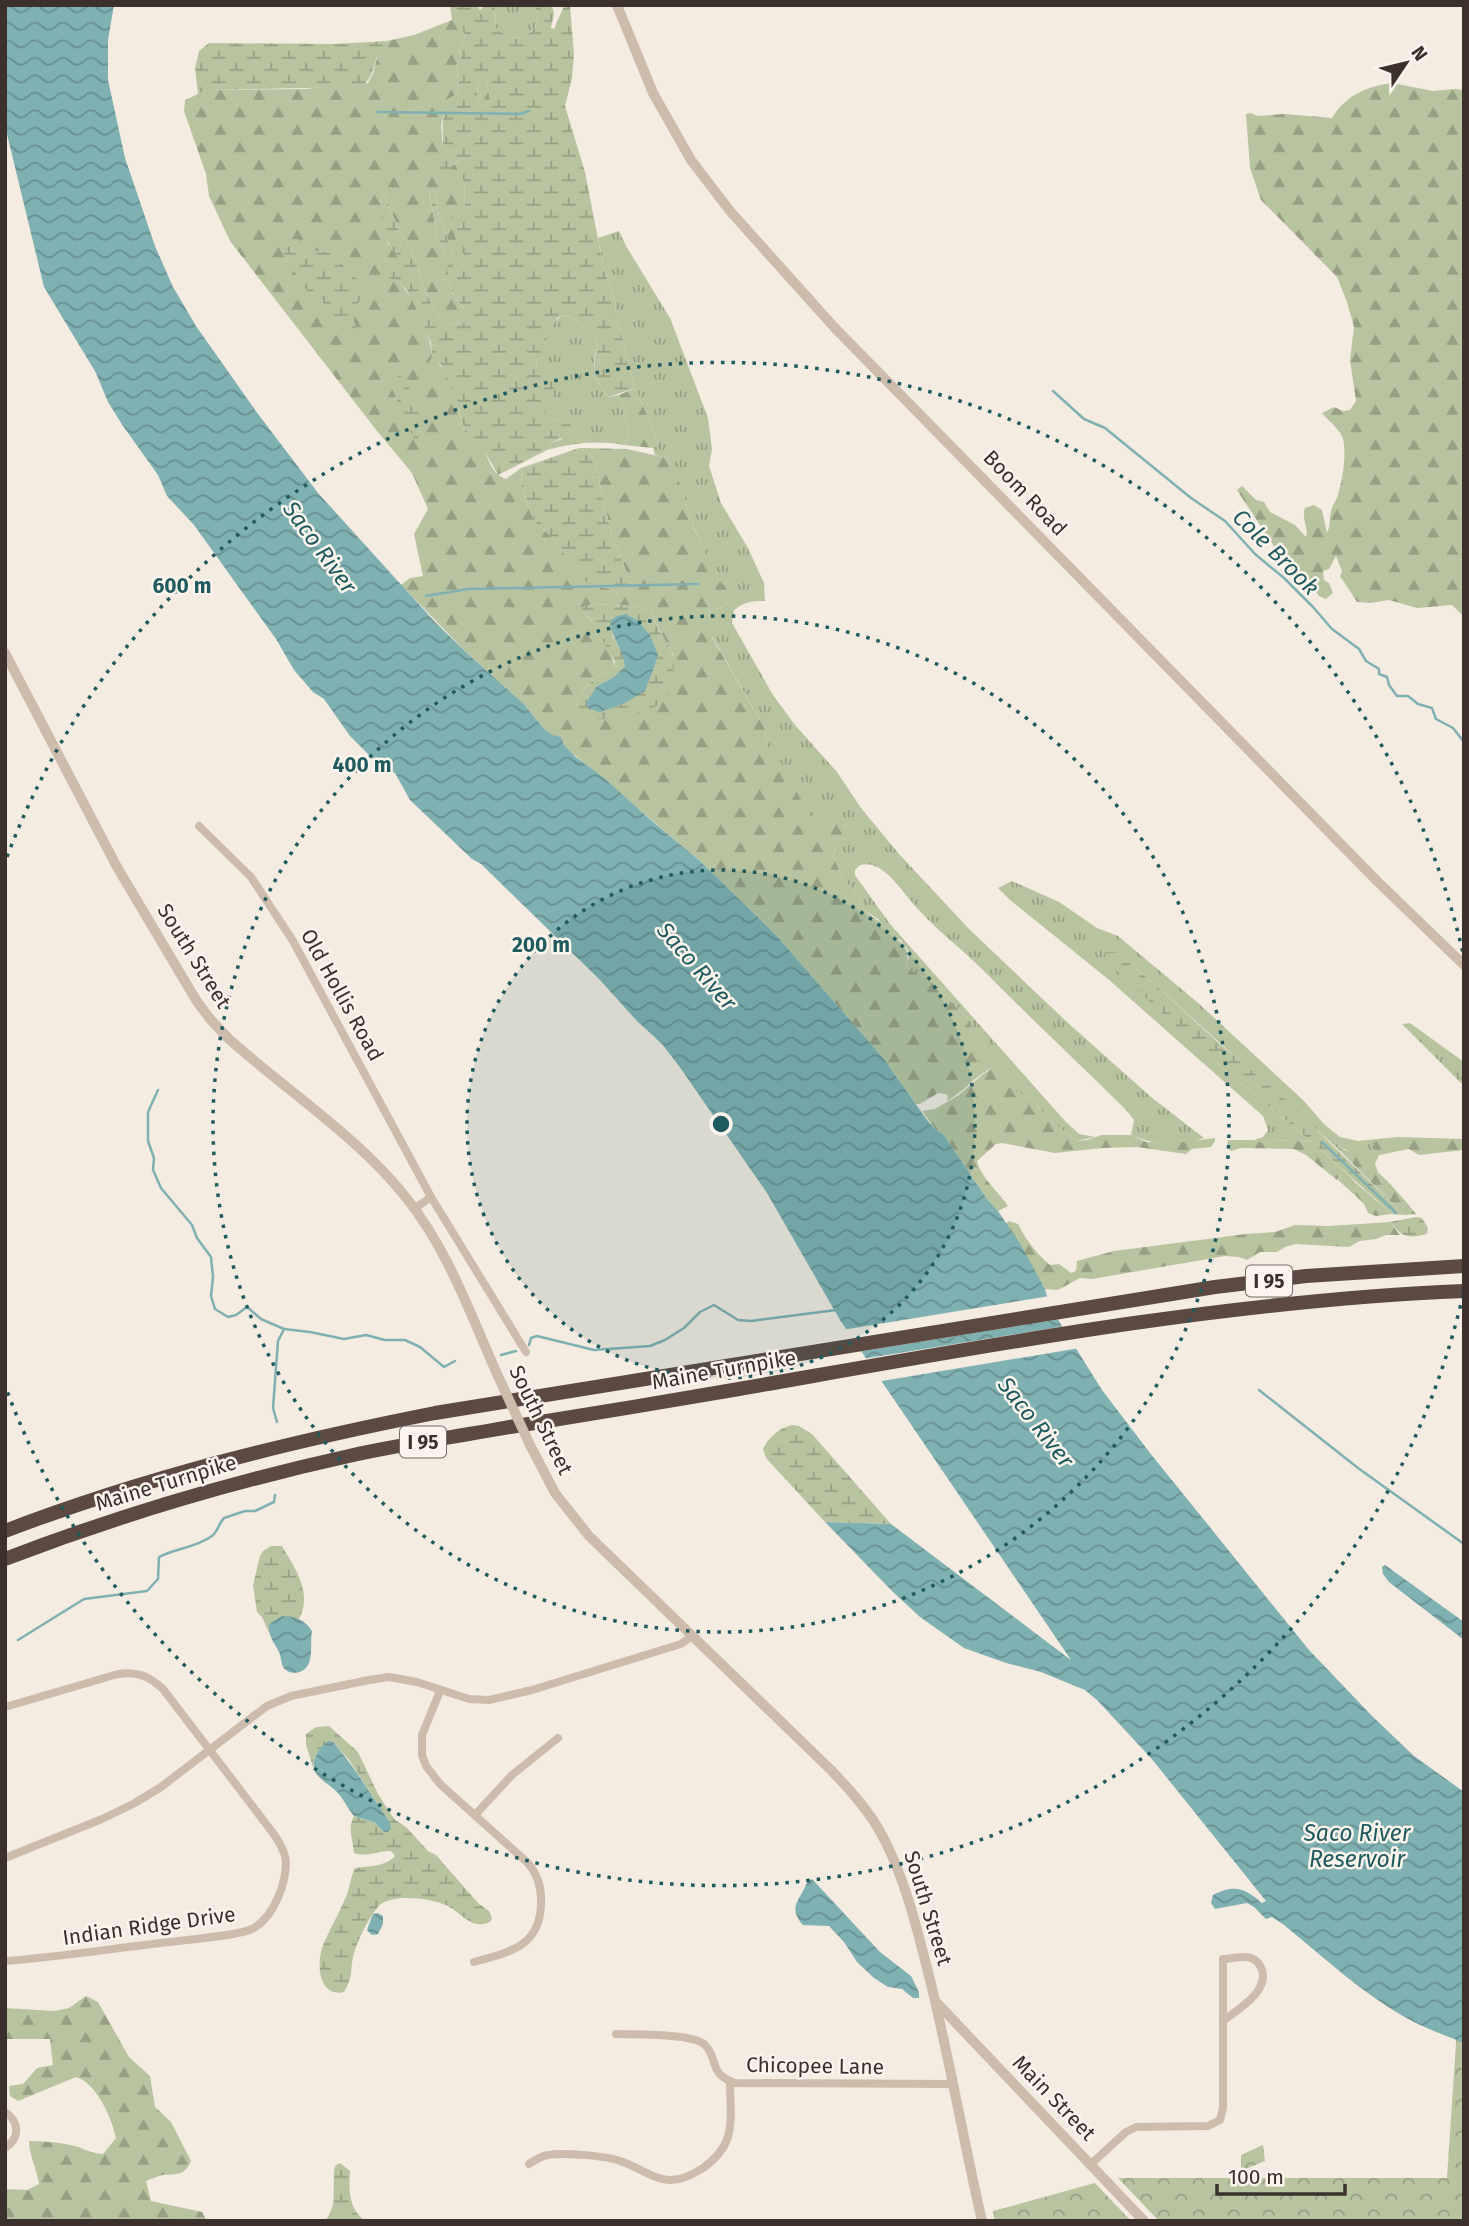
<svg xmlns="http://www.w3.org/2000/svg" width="1469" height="2226" viewBox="0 0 1469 2226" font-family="'Fira Sans',sans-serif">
	<defs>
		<pattern id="grass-tufts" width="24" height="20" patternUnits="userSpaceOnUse" patternTransform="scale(1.75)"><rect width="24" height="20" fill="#b8c4a0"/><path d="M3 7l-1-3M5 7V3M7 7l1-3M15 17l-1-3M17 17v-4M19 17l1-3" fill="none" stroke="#97a083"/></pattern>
		<pattern id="forest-firs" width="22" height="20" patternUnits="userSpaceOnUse" patternTransform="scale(1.75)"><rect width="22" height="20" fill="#b8c4a0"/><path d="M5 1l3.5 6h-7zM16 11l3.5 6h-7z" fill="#97a083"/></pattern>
		<pattern id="wetland-marsh" width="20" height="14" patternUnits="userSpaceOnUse" patternTransform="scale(1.75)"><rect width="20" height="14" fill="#b8c4a0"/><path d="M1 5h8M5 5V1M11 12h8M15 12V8" fill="none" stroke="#97a083"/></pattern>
		<pattern id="park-crowns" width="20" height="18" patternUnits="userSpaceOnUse" patternTransform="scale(1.75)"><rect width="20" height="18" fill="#b8c4a0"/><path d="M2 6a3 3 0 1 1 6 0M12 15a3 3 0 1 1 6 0" fill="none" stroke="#97a083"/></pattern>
		<pattern id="water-waves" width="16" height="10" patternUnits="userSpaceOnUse" patternTransform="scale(1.75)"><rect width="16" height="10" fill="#7fb0b2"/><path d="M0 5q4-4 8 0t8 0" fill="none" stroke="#699091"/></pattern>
	</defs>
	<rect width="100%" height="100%" fill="#f4ebe1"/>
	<g fill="url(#grass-tufts)">
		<path d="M495 5H535L538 17 535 27 525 37 517 39 496 30Z"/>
		<path d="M619 231 626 246 670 318 708 418 712 449 709 466 721 503 748 548 764 583 765 601C752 601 744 602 734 610L732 623 773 695 795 725 837 772 861 808 899 854 970 930 1068 1023 1151 1097 1204 1138C1181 1147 1153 1145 1131 1135L1134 1120 1127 1111C1080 1064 1031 1019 984 971 960 947 932 927 910 900 898 886 882 860 860 865L855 870V875L890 924 1065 1121 1079 1134 1095 1137 1076 1141 1047 1118 1032 1099 1007 1087 1003 1065C985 1065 964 1092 947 1101L948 1096 946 1094 937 1093C948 1087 990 1059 985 1045 983 1040 976 1038 972 1034L970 1021 929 979 911 971 906 965 909 957V952L901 940 889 937 878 919 864 910 855 891 842 878 833 855 846 824H833L827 829 815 825 795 789 767 750 765 729 712 636 707 615 710 610 733 605C720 583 703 554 695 530 686 506 680 480 667 458L655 455 653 448 658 445 653 428 635 388 615 313 616 304 604 270 598 238Z"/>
		<path d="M564 315 575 319 598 346C590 364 596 384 609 397L619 395 630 431 624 445C596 440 574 443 547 450L551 443 562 439 560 420 551 421 544 413 551 401 536 367 537 360 545 356C544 341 548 322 564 315Z"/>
		<path d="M1012 881 1059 902 1097 928 1118 936 1197 1002 1303 1100 1324 1124 1340 1137 1358 1141 1377 1139 1372 1147 1379 1155 1375 1164 1378 1172 1345 1149 1337 1148 1152 982 1116 952 1212 1059 1312 1142 1275 1140 1263 1143 1254 1140 1263 1137 1268 1130 1263 1116 1108 979 1010 900 998 888Z"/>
		<path d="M1410 1023 1464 1062V1086L1402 1024Z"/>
		<path d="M1342 1174H1347L1356 1183V1196L1338 1180Z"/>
	</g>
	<g fill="url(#forest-firs)" fill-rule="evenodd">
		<path d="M452 20 460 23 465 36 459 51 461 58 456 66 459 84 457 94 443 102 444 113 441 126 444 157 453 165 460 161 464 183 465 208 452 216 464 256 459 259 452 254C450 241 444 231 440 219 437 210 437 199 434 190L429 191 437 236 448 259V276L453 294 467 313 468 321 461 324 449 323 441 319 433 308 419 275 416 261 398 228 384 194 380 199 388 244 402 261 399 268V283C416 298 431 335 432 357 444 366 456 388 459 404 460 409 459 415 461 420 463 430 471 433 478 440 489 452 488 473 506 479L521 468 523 476 521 486 534 521 552 537 565 555 594 585 610 589 618 595 629 578 612 537 597 471 591 456 579 448 627 449 667 458 676 473 696 534 718 579 734 596 733 605 710 610 707 615C714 621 714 628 712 637L765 729 767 750 779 759 815 825 827 829 833 824H846C843 837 837 843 833 855L842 878 855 891 864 910 885 926 889 936C904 940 911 951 906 965L911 971 929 979 970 1021 972 1034C976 1038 983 1040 985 1045 992 1061 933 1097 920 1104H916L884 1059 776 935 700 861 544 729 523 703 468 654 401 585 410 578 423 576 414 534 428 509 412 473 377 431 230 241 209 196 206 174 184 111 185 100 207 90 305 89 368 83 373 73 380 47 387 41 414 35ZM592 604 634 606 651 611 658 628 673 654V671L576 707C581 685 595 677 614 669 616 652 594 623 582 610Z"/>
		<path d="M485 73 490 99 487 104 480 107 477 93 479 75Z"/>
		<path d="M1392 83 1433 91 1455 89 1464 90V617L1452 605 1417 608 1389 600 1370 603 1357 602 1340 576 1342 571 1336 556 1329 569 1323 571 1324 580 1329 583 1333 593 1326 599 1319 596 1310 583 1301 580 1287 566 1237 490 1242 486 1256 500 1264 502 1270 512 1295 525 1306 537C1309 527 1301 519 1305 508L1314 505 1322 510 1327 533C1331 525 1329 519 1331 511 1332 506 1336 501 1338 495 1342 480 1347 456 1343 439 1340 429 1328 421 1322 413L1334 407 1343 411 1350 410 1356 401 1350 360 1354 327 1347 302 1337 277 1261 200 1250 168 1246 114 1251 113 1257 116 1284 114 1332 118C1345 96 1367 86 1392 83Z"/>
		<path d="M635 388 653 428 658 445 653 448 624 445 630 431 619 395Z"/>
		<path d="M997 1064 1003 1065C1007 1072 1005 1079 1008 1087L1032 1099 1047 1118 1076 1141 1087 1140 1102 1135H1131L1146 1142 1176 1143 1215 1138V1141L1211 1147 1192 1149 1186 1154 1137 1147 1102 1148 1055 1153 1002 1143 996 1144 977 1161C981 1178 998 1191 1008 1206L998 1211 987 1199 943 1134 936 1130 922 1111 935 1109 959 1095 982 1075Z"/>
		<path d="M1399 1137 1464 1139V1150L1419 1155 1409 1149 1379 1155 1372 1147 1377 1139Z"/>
		<path d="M1228 1140H1254L1263 1143 1275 1140 1312 1142 1347 1174H1342L1337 1180 1306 1155 1294 1149 1241 1148 1231 1151 1227 1147Z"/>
		<path d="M1337 1148C1364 1151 1400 1194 1416 1214L1404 1215Z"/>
		<path d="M1356 1183 1392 1214 1376 1216 1368 1213 1364 1204 1356 1196Z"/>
		<path d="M1009 1221 1018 1224C1026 1240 1036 1253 1050 1265L1059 1264 1071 1273 1076 1271 1077 1261 1114 1251 1246 1234 1275 1232 1295 1225 1329 1226 1390 1222 1400 1235H1386L1376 1239 1360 1241 1349 1247 1296 1244 1285 1247 1277 1252H1260L1247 1260 1239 1257 1225 1256 1092 1279 1080 1278 1058 1290 1045 1289 1005 1224Z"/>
		<path d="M86 1996 98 2002 129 2057 150 2076 155 2107 171 2122 191 2161C185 2176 176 2174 163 2175 157 2176 152 2179 146 2181L151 2201 202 2212 207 2221H5V2189L27 2190 39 2184C37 2169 29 2155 29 2141 43 2141 56 2142 70 2145 82 2147 89 2153 103 2154L116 2138C112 2119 97 2083 76 2077L18 2101 10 2096 9 2086 23 2084 37 2068 53 2065 50 2039H5V2008L54 2011 69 2008Z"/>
	</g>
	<g fill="url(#wetland-marsh)" fill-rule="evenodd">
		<path d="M450 5H477L480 10 485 5H495L496 30 517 39 525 37 535 27 538 17 535 5H552L554 14 551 28 554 29 564 6 570 5 574 55 572 78 565 106 585 172 604 270 616 304 615 313 635 388 609 397C595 383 591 364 598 346L575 319 564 315 557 318 545 343V356L537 360 536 366 550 372 556 382 551 401 545 413 551 421 560 420 570 424 572 433 551 443 547 450 498 475 479 441 468 433 461 422 458 401 440 363 432 368 427 367 432 357 431 343 422 321 407 290 399 283 387 277 399 268 402 261C384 248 383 220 380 199L384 194 398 228 416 261 419 275 433 308 441 319 449 323 461 324 467 321V313L453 294 448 276V259L437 236 429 190 434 189C437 199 437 210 440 219 444 231 450 241 452 254L459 259 464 255C457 242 451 232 452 216L465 208 464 183 459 161 453 165 451 176H446L439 168C447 151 440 132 444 114L437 109 442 102 457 94 459 84 456 66 461 58 459 51 465 36 460 23 452 20ZM485 73 490 99 487 104 480 107 477 93 479 76Z"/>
		<path d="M387 41C372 54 378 75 361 87L207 90 198 94 195 68 199 51 209 43 334 44Z"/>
		<path d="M297 239 313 250 330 253 356 278 363 289V297L351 312C353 322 359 330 359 340L350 336 322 301 308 292 287 261 282 248 287 240Z"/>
		<path d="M400 374 407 383 420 409 425 444 422 446 415 441 411 433 388 379 394 381Z"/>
		<path d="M579 448 591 456 597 471 612 537 629 578 626 591 618 595 610 589 588 583 578 574 552 537 534 521 521 486 523 476 521 468Z"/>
		<path d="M592 604 634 606 651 611C654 618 656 625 660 632 664 639 671 648 673 656 675 668 673 689 665 699 650 716 602 723 581 716L576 707C581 685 595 677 614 669L615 661 591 620 582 610 584 606ZM611 633 653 670C636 691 620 717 589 709L597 686 614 677 625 666 624 655Z"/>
		<path d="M1106 952H1116L1152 982 1220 1044 1287 1101 1404 1215 1392 1214 1312 1142 1212 1059 1104 959Z"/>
		<path d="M1416 1217 1422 1218 1428 1228 1427 1234C1407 1239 1402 1237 1390 1222Z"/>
		<path d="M792 1425 799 1426 812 1434 891 1524 825 1522 766 1458 763 1449C769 1437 779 1428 792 1425Z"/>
		<path d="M271 1546H282C295 1569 313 1592 299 1619L282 1616 269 1630 270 1635 262 1617 257 1612 253 1585 260 1556 263 1551Z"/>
		<path d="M329 1726 358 1752 378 1794 394 1819 406 1827 428 1851 436 1855 479 1904 489 1911 492 1918 490 1922C469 1931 461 1910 443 1904 427 1898 388 1893 377 1908 367 1921 357 1941 353 1957 350 1972 353 1978 344 1992 317 1998 316 1960 324 1943 330 1928 339 1914 345 1899 350 1889 350 1878 355 1868 369 1866 385 1867 395 1856L391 1851C379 1850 367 1858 354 1853 353 1840 347 1829 354 1816L374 1822 384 1832H388L390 1822 349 1760 333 1742C319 1746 315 1753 313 1767L306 1745V1734L316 1727Z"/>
		<path d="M340 2163 350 2171C349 2191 348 2207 365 2221H325C339 2205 331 2184 335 2166Z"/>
	</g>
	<g fill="url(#park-crowns)">
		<path d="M1457 2028 1464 2038V2221H1159L1118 2178H1447Z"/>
		<path d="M1263 2145 1265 2161 1241 2171V2155Z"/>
		<path d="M1095 2183 1131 2221H995L993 2211Z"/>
	</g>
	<g fill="url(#water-waves)">
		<path d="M5 5H114L108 40V80L125 158 155 246 173 287 196 326 258 414 318 493 435 622 468 654 523 703 544 729 552 735 561 737 564 745 576 757 604 778 652 821 700 861 776 935 884 1059 927 1120 936 1130 943 1134 987 1199 998 1211 1021 1245 1045 1289 1050 1307 1102 1390 1150 1453 1309 1650 1372 1716 1414 1756 1464 1792V2043C1447 2036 1430 2030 1414 2022 1366 1997 1326 1959 1284 1925L1272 1917 1266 1919 1254 1907 1247 1903 1215 1909 1211 1903 1213 1895C1234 1884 1245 1888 1262 1903L1266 1901 1151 1758 1097 1700 1085 1690 1041 1672 1006 1663 964 1648 920 1617 892 1591 825 1522 891 1524 1071 1660 840 1320 767 1193 679 1066 662 1044 637 1021 599 979 481 864 472 859 410 800 395 773 374 760 350 736 324 699 313 692 294 670 276 639 194 525 167 496 158 475 123 426 108 402 96 373 44 287 7 134Z"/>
		<path d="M626 614 637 620 650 635 658 655 653 670 645 691 625 703 600 712 589 709 586 703 597 686 614 677 625 666C623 648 612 640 610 621L617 616Z"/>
		<path d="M1385 1565 1464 1622V1640L1389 1582 1383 1574 1382 1567Z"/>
		<path d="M282 1616C296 1616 305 1620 312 1631 310 1642 313 1656 308 1665 303 1674 289 1676 283 1667 281 1662 281 1655 278 1650 273 1641 268 1635 269 1624Z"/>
		<path d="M329 1741 333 1742C355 1767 371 1795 390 1822L391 1828 388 1832H384L374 1822 354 1816C348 1809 344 1800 338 1793 328 1782 308 1776 315 1758 318 1750 322 1745 329 1741Z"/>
		<path d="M812 1879 880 1952 911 1976 919 1992V1998H913L902 1989 888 1987 874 1978 857 1962 844 1942 829 1926 803 1925C792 1912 794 1906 802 1893 806 1886 805 1883 812 1879Z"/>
		<path d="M378 1913 383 1916V1924L378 1934 372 1935 367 1930 373 1914Z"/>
	</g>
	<g fill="#f4ebe1">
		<path d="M1050 1296 1053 1306 1061 1319 857 1352 842 1330Z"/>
		<path d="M1066 1326 1080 1348 876 1382 862 1359Z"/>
	</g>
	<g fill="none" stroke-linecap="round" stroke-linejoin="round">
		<g stroke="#7fb0b2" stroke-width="2.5">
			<path d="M377 112 520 114 529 111"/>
			<path d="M1053 391 1084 419 1105 428 1191 498 1225 521 1255 554 1284 578 1313 607 1332 629 1359 649 1366 661 1379 669V674L1387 677 1389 685 1397 696H1408L1418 704 1432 708 1436 719 1453 728 1464 742"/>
			<path d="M426 596 468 589 698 584"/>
			<path d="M158 1090 148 1112V1141L154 1158 153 1170 161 1188 192 1225 197 1238 211 1257 213 1277 211 1296 215 1309 228 1317 236 1315 247 1307 261 1319 284 1329"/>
			<path d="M1322 1142 1396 1213"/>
			<path d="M529 1345 531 1338 537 1336 594 1350 650 1346 665 1340 684 1328 700 1312 714 1305 738 1320 751 1321 836 1310"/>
			<path d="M501 1355 516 1351"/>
			<path d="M1259 1390 1358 1468 1464 1544"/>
			<path d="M277 1422 273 1408 278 1341 284 1329 310 1332 344 1339 366 1335 385 1340H405L420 1347 444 1367 455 1361"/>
			<path d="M1463 1471H1464"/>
			<path d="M18 1640 84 1599 147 1591 158 1579 159 1557C177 1548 195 1548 212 1536 218 1531 219 1523 224 1518L245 1511H255L274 1502 275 1495"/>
		</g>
		<g stroke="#cdbbac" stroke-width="8">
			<path d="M199 826 251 877 293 941 431 1197 526 1352"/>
			<path d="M414 1209 431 1197"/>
			<path d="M440 1691 422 1735V1755L426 1766 440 1784 528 1863C538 1875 542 1888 541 1904 540 1947 509 1952 474 1962"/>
			<path d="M5 1707 118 1674C137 1671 149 1676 163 1689L273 1833C279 1842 285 1851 286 1862 286 1884 274 1916 254 1928 240 1936 189 1939 170 1942 115 1948 60 1957 5 1961"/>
			<path d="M475 1815 512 1775 558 1738"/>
			<path d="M5 1858 102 1819 135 1803 161 1787 267 1706 291 1696 369 1680 389 1677 417 1682 469 1699 489 1700 532 1690 681 1644 692 1636"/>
			<path d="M616 2034C635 2035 694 2033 705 2045 719 2059 708 2074 735 2083L953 2084"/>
			<path d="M5 2112C20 2122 20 2138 5 2148"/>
			<path d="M529 2164C535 2160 541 2156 548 2155 563 2152 609 2156 623 2162 656 2175 666 2192 703 2168 738 2143 730 2120 730 2081"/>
			<path d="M1091 2164 1126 2132 1136 2127 1208 2126 1220 2120 1223 2108V1959C1231 1959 1243 1955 1251 1958 1256 1960 1260 1964 1262 1970 1269 1992 1237 2010 1223 2021"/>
		</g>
		<g stroke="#cdbbac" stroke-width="10">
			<path d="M617 5 653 93 691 160 730 211 834 327 1377 881 1464 965"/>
			<path d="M5 653 117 867 196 1000 210 1019 229 1039C287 1091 361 1139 408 1200 449 1252 471 1316 498 1376"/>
			<path d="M530 1445 555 1493 589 1536 831 1770C851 1791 870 1812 883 1837 904 1877 915 1921 926 1964 948 2049 962 2135 982 2221"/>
			<path d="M936 2002 1144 2221"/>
		</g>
		<g stroke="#5c4a42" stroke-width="14">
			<path d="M5 1531C146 1477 288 1442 435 1413L1215 1287 1306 1276 1464 1266"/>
			<path d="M5 1559C117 1516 231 1482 349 1456 402 1444 456 1437 510 1427 586 1415 663 1402 739 1389 979 1347 1220 1301 1464 1291"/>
		</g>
		<path stroke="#cdbbac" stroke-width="10" d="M498 1376 530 1445"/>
	</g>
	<circle cx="721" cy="1124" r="254" fill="#1f5a5e" fill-opacity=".12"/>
	<g fill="none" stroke="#1f5a5e" stroke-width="3.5" stroke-dasharray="3.5 7">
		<circle cx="721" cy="1124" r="254"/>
		<circle cx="721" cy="1124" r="508"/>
		<path d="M1463 1295A762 762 0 0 1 7 1391M7 857A762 762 0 0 1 1463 953"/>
	</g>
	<g text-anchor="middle" stroke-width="5" stroke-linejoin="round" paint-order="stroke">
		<g fill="#fbf5ee" stroke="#756b66" stroke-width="2">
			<rect x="1246" y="1265.5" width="46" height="31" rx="5"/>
			<rect x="400" y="1426.5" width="46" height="31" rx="5"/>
		</g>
		<g font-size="19" font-weight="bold" fill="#3b302b">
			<text x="1269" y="1288">I 95</text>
			<text x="423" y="1449">I 95</text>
		</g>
		<g font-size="21" fill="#3b302b" stroke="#fbf5ee">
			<text transform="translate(1025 493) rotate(46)" y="7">Boom Road</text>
			<text transform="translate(194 956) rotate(58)" y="7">South Street</text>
			<text transform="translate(342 995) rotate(61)" y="7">Old Hollis Road</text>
			<text transform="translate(724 1370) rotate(-10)" y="7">Maine Turnpike</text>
			<text transform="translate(541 1420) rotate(64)" y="7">South Street</text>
			<text transform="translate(166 1483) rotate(-17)" y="7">Maine Turnpike</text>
			<text transform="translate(928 1908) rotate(73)" y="7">South Street</text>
			<text transform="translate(149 1926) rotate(-8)" y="7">Indian Ridge Drive</text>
			<text transform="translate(815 2066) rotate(1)" y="7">Chicopee Lane</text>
			<text transform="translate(1054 2098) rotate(46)" y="7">Main Street</text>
		</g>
		<g font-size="23" font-style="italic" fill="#1f5a5e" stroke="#fbf5ee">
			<text transform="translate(320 547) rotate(54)" y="8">Saco River</text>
			<text transform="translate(1276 552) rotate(45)" y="8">Cole Brook</text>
			<text transform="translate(697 966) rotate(49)" y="8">Saco River</text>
			<text transform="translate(1036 1422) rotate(52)" y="8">Saco River</text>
			<text x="1357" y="1841">Saco River<tspan x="1357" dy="26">Reservoir</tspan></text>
		</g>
	</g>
	<circle cx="721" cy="1124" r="10" fill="#1f5a5e" stroke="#fbf5ee" stroke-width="3.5"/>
	<g font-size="21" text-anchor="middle" font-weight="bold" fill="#1f5a5e" stroke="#fbf5ee" stroke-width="5" stroke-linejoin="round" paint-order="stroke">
		<text x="182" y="593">600 m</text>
		<text x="362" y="772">400 m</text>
		<text x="541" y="952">200 m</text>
	</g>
	<rect width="1469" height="2226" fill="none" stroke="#3b302b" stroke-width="14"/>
	<g transform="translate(1406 63) rotate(55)" stroke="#fbf5ee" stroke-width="5" paint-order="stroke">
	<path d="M0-5L12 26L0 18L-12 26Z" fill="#3b302b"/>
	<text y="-10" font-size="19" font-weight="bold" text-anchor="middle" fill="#3b302b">N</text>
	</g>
	<path d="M1217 2184v10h128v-10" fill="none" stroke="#3b302b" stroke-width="3.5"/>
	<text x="1228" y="2184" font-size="21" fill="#3b302b" stroke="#fbf5ee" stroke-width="5" paint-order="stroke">100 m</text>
</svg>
